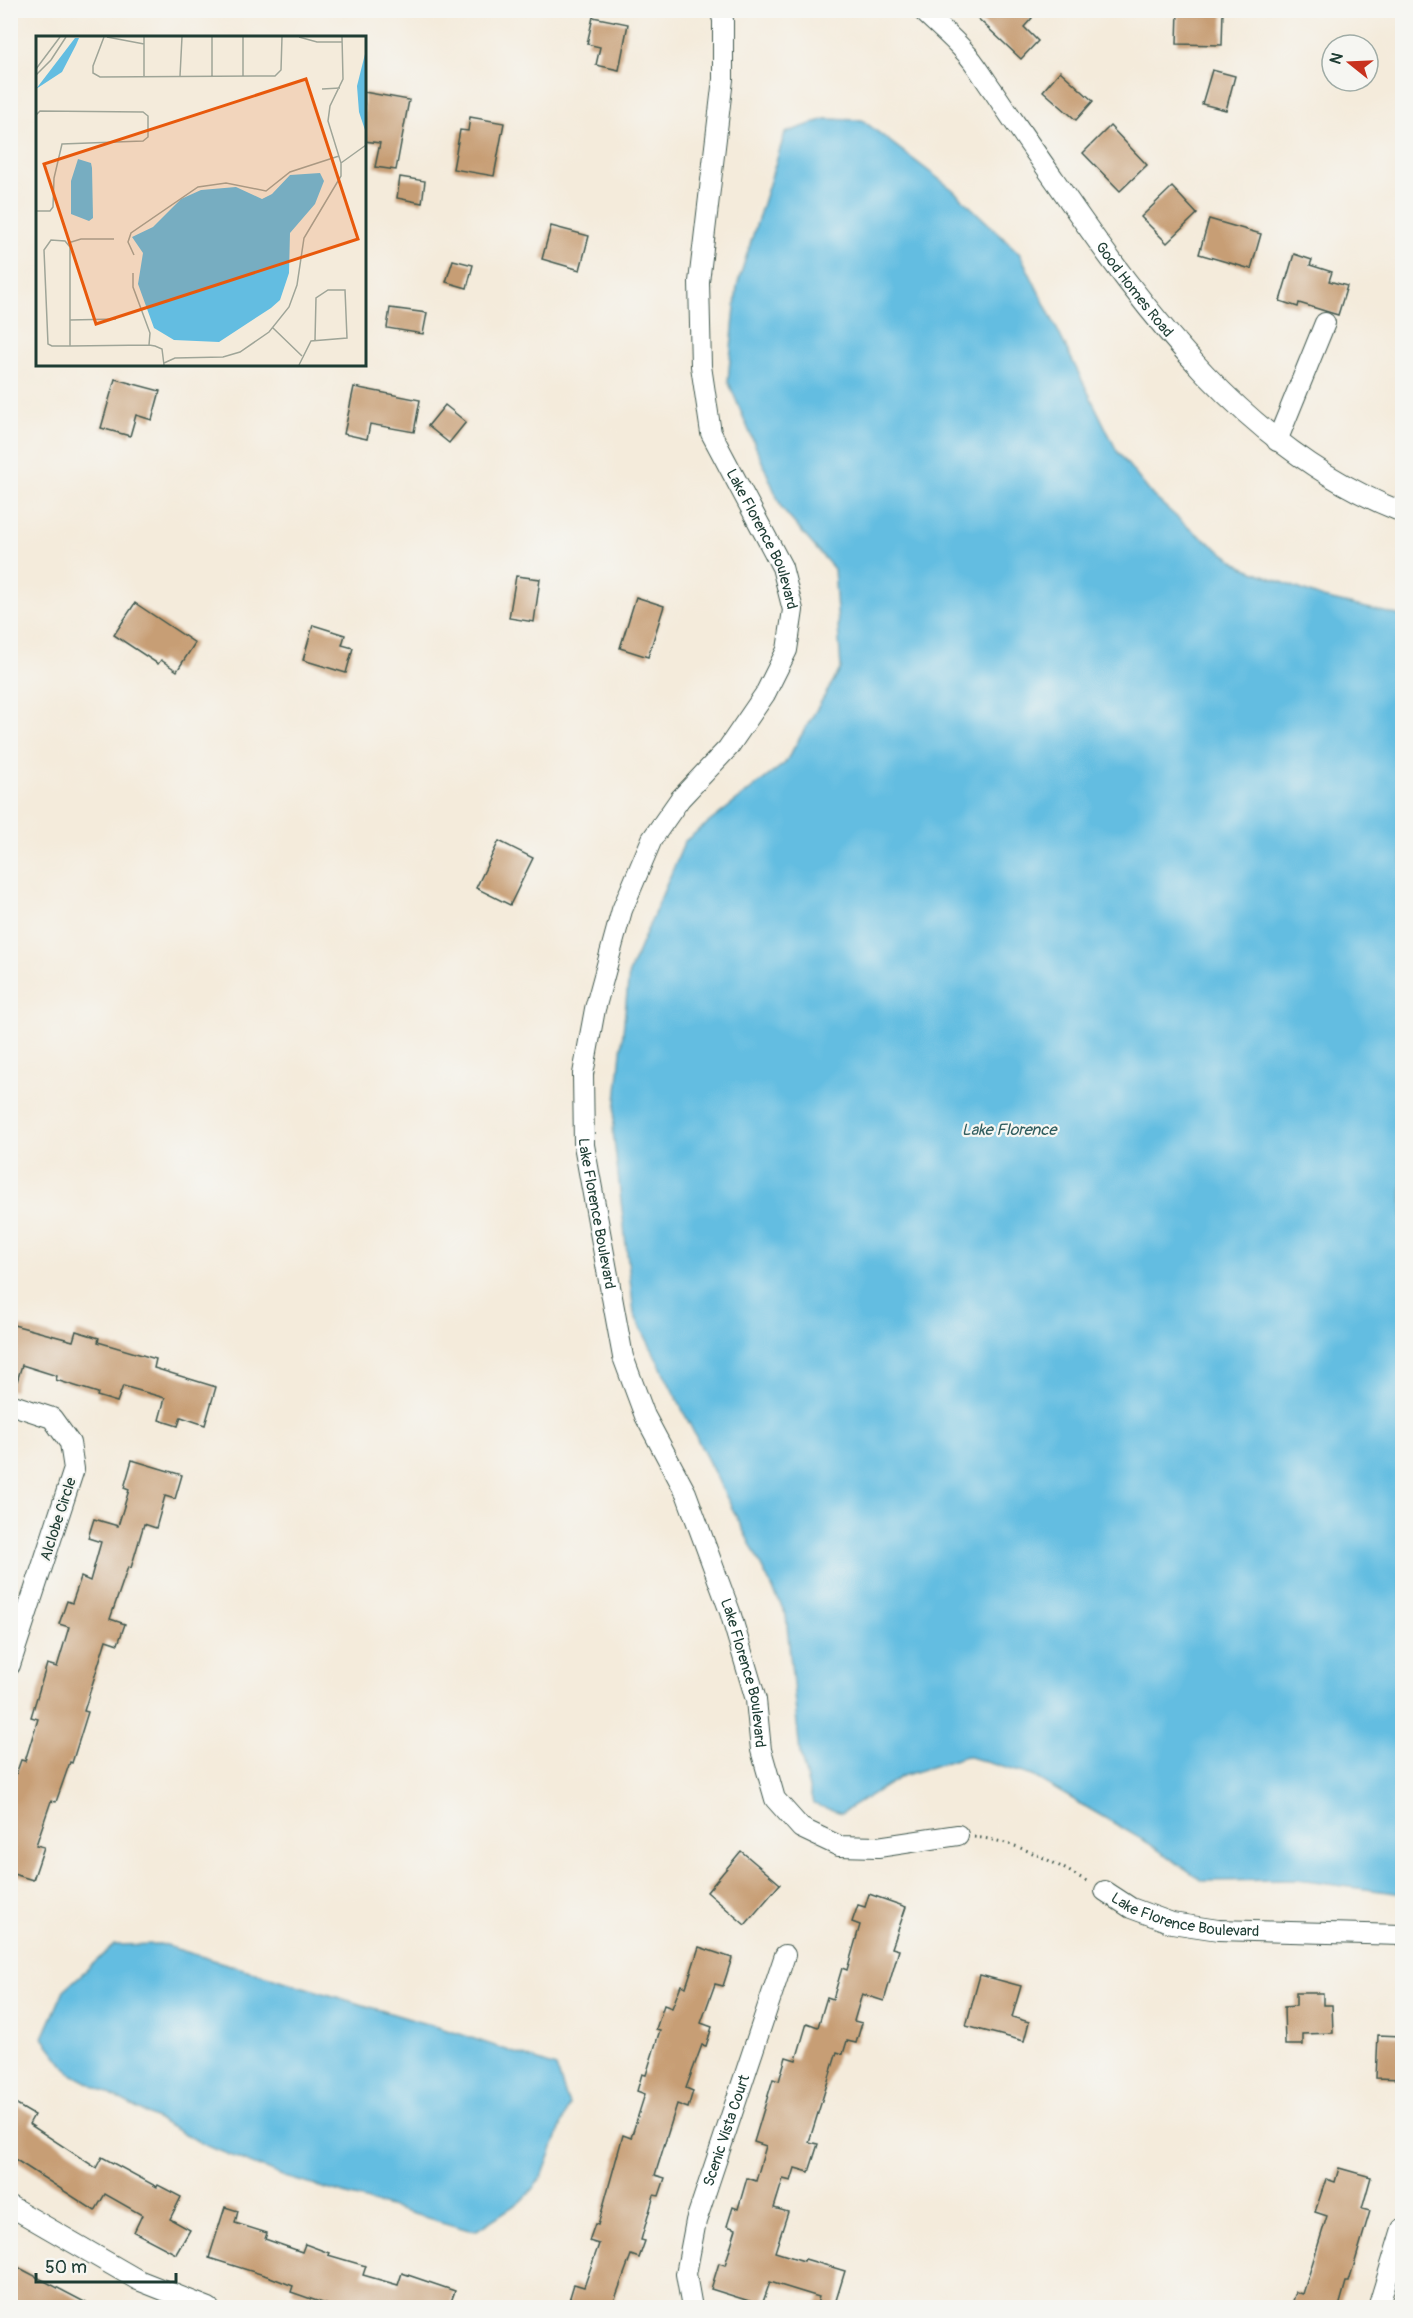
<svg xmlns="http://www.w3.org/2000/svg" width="1413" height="2318" viewBox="0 0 1413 2318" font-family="Pangolin,sans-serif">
	<rect width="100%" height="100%" fill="#f6f6f2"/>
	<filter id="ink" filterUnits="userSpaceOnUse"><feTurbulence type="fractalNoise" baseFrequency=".0167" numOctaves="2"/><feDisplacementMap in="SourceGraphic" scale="12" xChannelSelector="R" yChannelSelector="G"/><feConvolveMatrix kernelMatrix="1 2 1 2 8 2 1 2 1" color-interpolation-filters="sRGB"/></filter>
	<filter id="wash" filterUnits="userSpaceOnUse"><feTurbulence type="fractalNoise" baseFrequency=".008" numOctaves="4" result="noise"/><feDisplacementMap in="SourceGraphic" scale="24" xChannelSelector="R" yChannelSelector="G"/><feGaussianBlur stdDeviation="1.35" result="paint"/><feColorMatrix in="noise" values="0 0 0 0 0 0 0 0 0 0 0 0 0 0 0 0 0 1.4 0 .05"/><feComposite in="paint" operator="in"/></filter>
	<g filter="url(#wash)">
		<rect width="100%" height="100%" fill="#f4ebdb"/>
		<g fill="#63bde1" stroke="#417d8a" stroke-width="1.5">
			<path d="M825 119 862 120 952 189 1020 254 1117 451 1153 496 1189 528 1243 567 1323 598 1402 616V1894L1298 1880 1203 1881 1148 1843 1033 1776 966 1756 902 1776 842 1813 813 1804 800 1753 786 1615 634 1314 613 1131 629 973 685 841 785 763 841 668 834 569 782 509 728 381 737 286 785 133Z"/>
			<path d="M160 1944 460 2034 556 2067 569 2105 542 2177 524 2199 477 2230H469L285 2177 205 2145 70 2073 43 2038 64 1990 114 1945Z"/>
		</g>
		<g id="blocks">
			<g fill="#c79e74">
				<path d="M969 10H1023L1032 18 1024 27 1038 41 1021 59Z"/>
				<path d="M1178 10H1223L1222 45 1177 44Z"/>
				<path d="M593 17 628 24 619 70 596 65 600 47 587 44Z"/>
				<path d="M1212 70 1235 76 1226 110 1202 104Z"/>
				<path d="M1060 71 1093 101 1076 120 1043 91Z"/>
				<path d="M364 92 409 100 396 170 375 167 380 143 364 141Z"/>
				<path d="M470 117 504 123 494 176 453 169 460 130 468 131Z"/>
				<path d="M1110 126 1147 165 1120 191 1083 153Z"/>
				<path d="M400 177 425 181 422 203 397 198Z"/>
				<path d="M1172 187 1197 214 1167 243 1141 217Z"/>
				<path d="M1209 219 1261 234 1251 269 1199 254Z"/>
				<path d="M551 226 589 236 580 270 542 259Z"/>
				<path d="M1294 254 1312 260 1310 265 1332 272 1329 281 1347 286 1338 315 1299 303 1298 307 1280 301Z"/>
				<path d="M453 260 473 265 467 288 446 282Z"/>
				<path d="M390 308 427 313 423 334 387 328Z"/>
				<path d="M115 379 160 391 152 420 136 415 130 436 101 428Z"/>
				<path d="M354 387 420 400 414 432 370 424 367 439 344 434Z"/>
				<path d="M445 405 466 422 449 443 428 426Z"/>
				<path d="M516 576 540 579 534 622 509 618Z"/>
				<path d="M636 597 664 606 648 657 620 648Z"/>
				<path d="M135 603 195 643 177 671 161 660 158 664 114 635Z"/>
				<path d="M313 625 345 635 342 645 353 648 346 673 303 660Z"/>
				<path d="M499 841 533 858 510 905 476 888Z"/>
				<path d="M10 1324 73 1341 76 1331 99 1338 98 1342 156 1359 154 1368 216 1387 205 1425 181 1417 178 1426 159 1420 165 1398 123 1386 117 1402 97 1396 98 1393 56 1380 57 1376 22 1365 14 1391 10 1390Z"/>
				<path d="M132 1460 182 1475 175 1499 165 1496 156 1528 144 1524 131 1568 128 1567 110 1619 125 1624 118 1644 106 1640 84 1711 88 1712 72 1763 70 1762 56 1802 51 1801 36 1845 44 1847 33 1880 10 1873V1791L21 1760 25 1761 38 1719 31 1717 47 1664 57 1667 69 1627 59 1624 67 1601 72 1603 81 1577 90 1581 101 1542 88 1538 94 1519 118 1526 129 1490 124 1488Z"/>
				<path d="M741 1851 780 1884 745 1925 707 1892Z"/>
				<path d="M869 1894 906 1907 892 1948 899 1950 884 2001 862 1994 854 2021 862 2023 856 2043 847 2041 843 2054 837 2052 809 2142 818 2144 809 2172 795 2168 791 2181 783 2179 774 2208 788 2212 775 2252 804 2261 805 2259 845 2271 834 2307H816L819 2297 770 2282 762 2305 711 2289 719 2263 725 2265 736 2229 727 2226 733 2207 738 2209 747 2178 756 2181 766 2146 754 2142 773 2079 779 2081 786 2057 796 2060 807 2023 818 2027 827 1997 833 1999 842 1968 847 1970 860 1925 852 1922 858 1905 865 1907Z"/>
				<path d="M699 1947 732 1958 723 1986 715 1984 701 2023 712 2027 706 2046 702 2045 686 2088 693 2091 688 2108 677 2104 655 2175 665 2178 659 2196 654 2195 641 2240 645 2241 639 2258 631 2255 612 2307H567L574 2284 584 2287 599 2244 589 2241 595 2224 598 2225 623 2135 631 2138 645 2094 637 2091 642 2074 646 2075 660 2030 656 2029 664 2005 672 2008 681 1985 686 1987Z"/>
				<path d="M980 1975 1021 1986 1012 2017 1029 2022 1024 2041 966 2026Z"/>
				<path d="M1296 1993H1323V2005H1332L1333 2033 1303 2034V2045H1285L1284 2007 1296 2006Z"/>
				<path d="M1378 2035 1402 2036V2079L1376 2078Z"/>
				<path d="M10 2101 34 2115 29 2124 96 2168 102 2157 157 2187 158 2185 181 2197 170 2219 190 2230 176 2254 134 2232 142 2215 105 2194 95 2211 10 2156Z"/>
				<path d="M1339 2168 1371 2177 1362 2209 1370 2211 1349 2282H1346L1339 2307H1291L1296 2292 1303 2294 1327 2216 1315 2212 1326 2179 1335 2182Z"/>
				<path d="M225 2207 238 2211 235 2223 267 2233 265 2239 302 2252 305 2244 329 2253 328 2255 366 2266 363 2275 398 2285 402 2273 455 2291 449 2307H334L291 2292 293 2286 270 2277 209 2258Z"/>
				<path d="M10 2263 94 2307H10Z"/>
			</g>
		</g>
	</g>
	<g filter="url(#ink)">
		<use href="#blocks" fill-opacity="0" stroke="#3f574d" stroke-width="1.5"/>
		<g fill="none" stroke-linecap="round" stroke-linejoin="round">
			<g stroke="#3f574d" stroke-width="22">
				<g id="minor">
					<path id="s1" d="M720 10 723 20V79L699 282 701 366 711 433 782 567 793 610 787 650 765 694 728 748 680 799 652 839 622 910 595 1009 583 1074 584 1145 623 1357 645 1416 686 1493 730 1612 756 1700 761 1750 775 1799 801 1828 839 1846 878 1847 958 1835"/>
					<path id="s2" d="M922 10C936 24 952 37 965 52 976 63 984 79 994 92 1014 122 1035 152 1056 182 1147 314 1248 452 1402 512"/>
					<path d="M1277 441 1325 323"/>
					<path d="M10 1404 52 1418 70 1443 74 1469 10 1665"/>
					<path id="s3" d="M1105 1891 1131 1908 1172 1923 1218 1930 1402 1935"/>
					<path d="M10 2206 138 2280 209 2308"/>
					<path id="s4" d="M692 2308 686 2274 696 2221 785 1955"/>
					<path d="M1378 2308 1402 2229"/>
				</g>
			</g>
			<path stroke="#3f574d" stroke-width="3" stroke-dasharray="1.5 4.5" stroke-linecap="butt" d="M974 1837C1017 1841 1053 1862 1090 1883"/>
			<use href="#minor" stroke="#fff" stroke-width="20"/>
		</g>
	</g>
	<g text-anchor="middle" stroke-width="4.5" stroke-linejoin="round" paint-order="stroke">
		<g font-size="15" fill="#1f3d34" stroke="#f6f6f2">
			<text dy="5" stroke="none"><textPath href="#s2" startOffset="352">Good Homes Road</textPath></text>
			<text dy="5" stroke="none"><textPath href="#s1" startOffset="544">Lake Florence Boulevard</textPath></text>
			<text dy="5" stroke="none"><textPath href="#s1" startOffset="1282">Lake Florence Boulevard</textPath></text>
			<text transform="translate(58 1519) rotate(-72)" y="5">Alclobe Circle</text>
			<text dy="5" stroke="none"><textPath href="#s1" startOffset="1768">Lake Florence Boulevard</textPath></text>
			<text dy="5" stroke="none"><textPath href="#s3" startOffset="86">Lake Florence Boulevard</textPath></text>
			<text dy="5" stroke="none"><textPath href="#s4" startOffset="184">Scenic Vista Court</textPath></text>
		</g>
		<g font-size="16" font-style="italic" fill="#305d5f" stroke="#f6f6f2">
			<text x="1009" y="1135">Lake Florence</text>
		</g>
	</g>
	<g transform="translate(36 36)">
		<rect width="330" height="330" fill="#f4ebdb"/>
		<path d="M39 2H43L40 9 26 36 0 53ZM330 14V97L323 76 321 50ZM42 123 55 127 56 132 57 182 53 185 35 178V145ZM284 137 288 145 279 168 254 197 253 237 244 264 235 272 183 306 138 304 118 292 102 248 107 217 96 201 117 191 145 163 165 154 200 151 226 163 236 158 254 139Z" fill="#63bde1"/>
		<path fill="none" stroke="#9fa598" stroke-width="1.5" d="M68 1 57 30V37L64 41 239 40 245 34 246 1M71 1 108 8M108 1V40M176 1V40M207 1V40M263 1 281 6H306M0 33 24 1M0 39 15 24 30 1M144 40 146 1M286 53 304 52M0 79 4 75 107 76 112 80V101L107 105 26 108 18 142 17 171 14 175H0M305 127 330 109M32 207 45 203H78M98 219 92 206 95 197 162 151 190 147 230 155 254 136 303 120M97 237V251L114 297 113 309M34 284 80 283M237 292 266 320M34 310V211L29 205 15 204 8 214 12 308 16 310H34L113 309 119 310 126 313 128 329M128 327 139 322 187 321 204 316 233 296 253 271 261 249 268 202 305 140V127L292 85 294 70 307 43 306 1M263 329 275 305 311 302 309 254H292L280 262 279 304"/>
		<path fill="#e8590c" fill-opacity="0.15" stroke="#e8590c" stroke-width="3" d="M270 43 322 203 60 288 8 128Z"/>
		<rect width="330" height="330" fill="none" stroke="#1f3d34" stroke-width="3"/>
	</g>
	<rect width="1413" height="2318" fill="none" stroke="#f6f6f2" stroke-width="36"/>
	<g transform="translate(1350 63) rotate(288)"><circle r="28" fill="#f6f6f2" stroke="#a0aca6" stroke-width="1.5"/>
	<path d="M0-4.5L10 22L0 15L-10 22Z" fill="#c8321e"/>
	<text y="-9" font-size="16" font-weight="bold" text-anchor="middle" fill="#1f3d34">N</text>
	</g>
	<path d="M36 2273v9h140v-9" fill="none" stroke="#1f3d34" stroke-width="3"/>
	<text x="45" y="2273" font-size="18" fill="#1f3d34" stroke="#f6f6f2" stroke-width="4.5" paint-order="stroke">50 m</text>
</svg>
